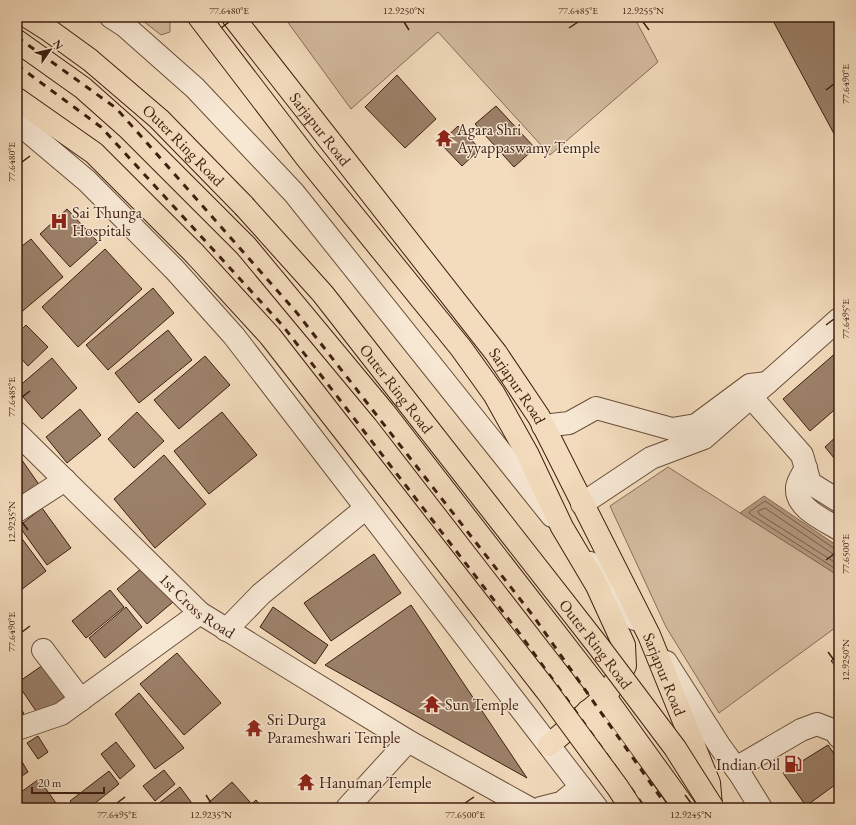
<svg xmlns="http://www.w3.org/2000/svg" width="856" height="825" viewBox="0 0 856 825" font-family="'EB Garamond',serif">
	<rect width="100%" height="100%" fill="#f3dcbd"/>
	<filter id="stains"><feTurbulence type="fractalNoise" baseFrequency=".005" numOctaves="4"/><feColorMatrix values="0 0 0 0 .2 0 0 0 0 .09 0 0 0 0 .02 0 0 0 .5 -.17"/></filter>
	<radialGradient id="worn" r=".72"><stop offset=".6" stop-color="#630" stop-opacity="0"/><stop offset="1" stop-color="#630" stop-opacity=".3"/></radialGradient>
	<g fill="#d4bca0" stroke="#896d58">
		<path d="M138 17H168L170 20V32L161 35Z"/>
		<path d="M284 17H634L658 62 550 155 438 32 351 109Z"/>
		<path d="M668 467 839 576V625L719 713 666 627 610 506Z"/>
	</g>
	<path fill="#b59b82" stroke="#856954" d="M764 496 839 547V576L740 513Z"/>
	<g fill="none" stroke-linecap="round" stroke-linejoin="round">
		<g stroke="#7a5c49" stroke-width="1">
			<path d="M839 550 835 549 765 501 749 512 750 514 839 571"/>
			<path d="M839 555 833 554 765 508 758 511 759 514 839 565"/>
		</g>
	</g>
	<g fill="#9c816a" stroke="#3e1e10">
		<path d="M771 17H839V143Z"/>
		<path d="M397 75 436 119 405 148 365 107Z"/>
		<path d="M496 106 535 148 514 167 475 124Z"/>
		<path d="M458 126 480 149 462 166 440 143Z"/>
		<path d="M67 209 98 242 70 267 40 234Z"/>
		<path d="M31 239 63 277 19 314 17 313V250Z"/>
		<path d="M105 249 142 289 78 347 42 307Z"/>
		<path d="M153 288 174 313 108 370 86 345Z"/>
		<path d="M26 325 48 347 28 366 17 354V334Z"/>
		<path d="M168 330 192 360 139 403 115 373Z"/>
		<path d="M838 351 839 353V406L810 431 783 399Z"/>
		<path d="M205 356 230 385 179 429 154 400Z"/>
		<path d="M52 358 77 388 42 419 17 390V388Z"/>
		<path d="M80 409 101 435 67 463 46 437Z"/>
		<path d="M137 412 164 441 134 468 108 439Z"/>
		<path d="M222 412 257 455 209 494 174 451Z"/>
		<path d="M839 434V464L825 447Z"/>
		<path d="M17 453 40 486 17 501Z"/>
		<path d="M164 455 206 504 155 548 114 499Z"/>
		<path d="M42 508 71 548 47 565 19 526Z"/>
		<path d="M17 532 46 571 17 593Z"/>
		<path d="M374 554 401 593 331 641 304 603Z"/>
		<path d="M143 567 173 602 147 624 117 589Z"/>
		<path d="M110 590 124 607 86 638 72 621Z"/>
		<path d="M411 605 527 778 325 665Z"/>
		<path d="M126 607 142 627 105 658 89 638Z"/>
		<path d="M273 607 328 645 315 664 260 627Z"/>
		<path d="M177 653 221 703 184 735 140 684Z"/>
		<path d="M839 653V670L831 661Z"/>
		<path d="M43 665 67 699 40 717 17 683Z"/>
		<path d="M139 693 184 748 155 769 115 714Z"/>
		<path d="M17 701 25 716 17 720Z"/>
		<path d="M38 736 48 752 38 759 27 743Z"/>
		<path d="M116 742 135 766 120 779 101 754Z"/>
		<path d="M828 745 839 761V782L806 806 783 773Z"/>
		<path d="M17 753 28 772 17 779Z"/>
		<path d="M164 770 175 784 155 801 143 786Z"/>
		<path d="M109 771 119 784 89 808H76L70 801Z"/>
		<path d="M39 779 58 806 55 808H17V795Z"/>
		<path d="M232 782 250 802 243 808H210L207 804Z"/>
		<path d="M180 787 194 806 191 808H161L158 804Z"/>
		<path d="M256 800 263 808H247Z"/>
	</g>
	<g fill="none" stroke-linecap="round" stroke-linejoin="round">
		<g stroke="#6b4e3b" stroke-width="24">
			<g id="minor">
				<path d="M111 17 125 26 195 88 294 193 552 516"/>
				<path d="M17 122 87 181 175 270 234 336 597 808"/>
				<path d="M767 383 839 319"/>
				<path d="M751 397 802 455 810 483 839 501"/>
				<path d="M543 426 569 423 596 408 672 429 696 425 750 385 767 383 704 438 651 458 582 504"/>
				<path id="s1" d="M17 433 200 613 408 741 529 808"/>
				<path d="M806 468C803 474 798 480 797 487 795 508 824 520 839 529"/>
				<path d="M17 511 65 480"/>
				<path d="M590 563 635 619"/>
				<path d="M226 630 261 594 366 508"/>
				<path d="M43 650 81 700"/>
				<path d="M666 662 719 745 740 774 761 808"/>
				<path d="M17 729 61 714 200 613"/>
				<path d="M736 768 801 730 817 724 835 731 839 737"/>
				<path d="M347 808 408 741"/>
				<path d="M541 808 561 803 581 787"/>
			</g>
		</g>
		<g stroke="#3e1e10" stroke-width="24">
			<g id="major">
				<path d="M199 17 306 157 461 348 494 394 527 453 562 527 597 586 624 645 625 666 605 697 549 745"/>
				<path id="s2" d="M233 17 496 353 539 417 649 635 709 783 711 806"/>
				<path d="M17 41 83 88 128 128 246 246 384 412 605 697 685 808"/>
				<path d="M588 711 656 808"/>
			</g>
		</g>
		<g stroke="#3e1e10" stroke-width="24">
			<g id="highway">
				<path id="s3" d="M28 17 50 31 90 60 159 119 244 206"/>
				<path d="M17 99 94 153 194 253"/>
			</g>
		</g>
		<use href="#minor" stroke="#f7e8d4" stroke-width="22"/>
		<use href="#major" stroke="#f3dcbd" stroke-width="22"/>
		<use href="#highway" stroke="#f3dcbd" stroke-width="22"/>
		<g stroke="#3e1e10" stroke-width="3" stroke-dasharray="7 7" stroke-linecap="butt">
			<path d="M17 37 116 108 297 313 534 617 668 808"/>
			<path d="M17 65 101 127 283 326 520 634 645 808"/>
		</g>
		<g stroke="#3e1e10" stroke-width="24" stroke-linecap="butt">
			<g id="highway-bridge">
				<path id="s4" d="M244 206 323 294 599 647 675 748 713 808"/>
				<path d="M194 253 270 336 546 690 618 788 631 808"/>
			</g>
		</g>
		<use href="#highway-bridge" stroke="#f3dcbd" stroke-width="22"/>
	</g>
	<path fill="none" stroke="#3e1e10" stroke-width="1.5" d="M404 22 409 30M643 22 649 30M221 28 229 22M569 28 578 22M826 90 834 84M22 162 30 156M826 325 834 319M22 397 30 391M22 522 28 530M826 560 834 554M22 632 30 626M828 652 834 660M206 795 211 803M685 795 691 803M117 803 125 797M465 803 474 797"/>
	<defs>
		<g id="temple-bare" transform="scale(1.38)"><path d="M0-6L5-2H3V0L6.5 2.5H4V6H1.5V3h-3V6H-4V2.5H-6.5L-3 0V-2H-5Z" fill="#8f2418" stroke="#f7e8d4" stroke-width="2.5" paint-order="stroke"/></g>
		<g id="hospital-bare" transform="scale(1.38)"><path d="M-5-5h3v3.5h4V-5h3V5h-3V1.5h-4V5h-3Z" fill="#8f2418" stroke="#f7e8d4" stroke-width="2.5" paint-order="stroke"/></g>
		<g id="fuel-bare" transform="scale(1.38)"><path d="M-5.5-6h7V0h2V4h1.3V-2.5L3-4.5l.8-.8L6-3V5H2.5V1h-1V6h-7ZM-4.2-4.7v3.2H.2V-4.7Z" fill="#8f2418" stroke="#f7e8d4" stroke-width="2.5" paint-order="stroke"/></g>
	</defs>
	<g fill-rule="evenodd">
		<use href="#temple-bare" x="444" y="138"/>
		<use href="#hospital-bare" x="59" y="221"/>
		<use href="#temple-bare" x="432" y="704"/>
		<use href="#temple-bare" x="254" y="728"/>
		<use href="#fuel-bare" x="793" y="764"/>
		<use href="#temple-bare" x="306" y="782"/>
	</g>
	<g text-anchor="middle" stroke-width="3" stroke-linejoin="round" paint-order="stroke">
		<g font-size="16" fill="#3e1e10" stroke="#f7e8d4">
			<text dy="6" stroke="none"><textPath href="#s2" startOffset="142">Sarjapur Road</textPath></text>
			<text dy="6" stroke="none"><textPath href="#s3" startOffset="202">Outer Ring Road</textPath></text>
			<text dy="6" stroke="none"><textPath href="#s2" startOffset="466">Sarjapur Road</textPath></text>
			<text dy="6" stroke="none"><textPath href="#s4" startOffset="238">Outer Ring Road</textPath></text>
			<text dy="6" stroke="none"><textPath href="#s1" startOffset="250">1st Cross Road</textPath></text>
			<text dy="6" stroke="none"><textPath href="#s4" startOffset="562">Outer Ring Road</textPath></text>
			<text dy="6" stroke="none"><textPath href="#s2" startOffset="790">Sarjapur Road</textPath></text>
		</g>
		<g font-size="16" fill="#3e1e10" stroke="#f7e8d4" text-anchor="start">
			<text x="457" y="135">Agara Shri<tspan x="457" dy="18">Ayyappaswamy Temple</tspan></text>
			<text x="72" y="218">Sai Thunga<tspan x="72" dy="18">Hospitals</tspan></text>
			<text x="445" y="710">Sun Temple</text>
			<text x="267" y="725">Sri Durga<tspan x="267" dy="18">Parameshwari Temple</tspan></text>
			<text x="780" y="770" text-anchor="end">Indian Oil</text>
			<text x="319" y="788">Hanuman Temple</text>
		</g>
	</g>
	<rect width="856" height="825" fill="none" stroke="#f3dcbd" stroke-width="44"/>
	<g transform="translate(50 50) rotate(56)" stroke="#f7e8d4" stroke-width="3" paint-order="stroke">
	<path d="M0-3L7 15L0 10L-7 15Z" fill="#3e1e10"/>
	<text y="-6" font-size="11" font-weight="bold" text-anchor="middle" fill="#3e1e10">N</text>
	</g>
	<path d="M32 787v6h72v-6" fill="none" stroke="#3e1e10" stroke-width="2"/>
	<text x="38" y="787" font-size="12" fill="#3e1e10" stroke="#f7e8d4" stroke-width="3" paint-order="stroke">20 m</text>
	<rect x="22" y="22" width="812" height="781" fill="none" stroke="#3e1e10" stroke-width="1.5"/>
	<g font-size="10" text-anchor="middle" fill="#3e1e10">
		<text x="229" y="14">77.6480°E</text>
		<text x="404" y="14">12.9250°N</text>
		<text x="578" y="14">77.6485°E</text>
		<text x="643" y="14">12.9255°N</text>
		<text transform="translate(845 84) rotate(-90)" y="4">77.6490°E</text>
		<text transform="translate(11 162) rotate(-90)" y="4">77.6480°E</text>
		<text transform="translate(845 319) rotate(-90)" y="4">77.6495°E</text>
		<text transform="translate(11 397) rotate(-90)" y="4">77.6485°E</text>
		<text transform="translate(11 522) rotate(-90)" y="4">12.9235°N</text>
		<text transform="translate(845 554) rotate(-90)" y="4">77.6500°E</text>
		<text transform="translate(11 632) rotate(-90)" y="4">77.6490°E</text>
		<text transform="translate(845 660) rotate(-90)" y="4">12.9250°N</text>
		<text x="117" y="818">77.6495°E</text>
		<text x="211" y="818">12.9235°N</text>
		<text x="465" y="818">77.6500°E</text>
		<text x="691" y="818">12.9245°N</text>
	</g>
	<rect width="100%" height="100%" filter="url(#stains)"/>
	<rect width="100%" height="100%" fill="url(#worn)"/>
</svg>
